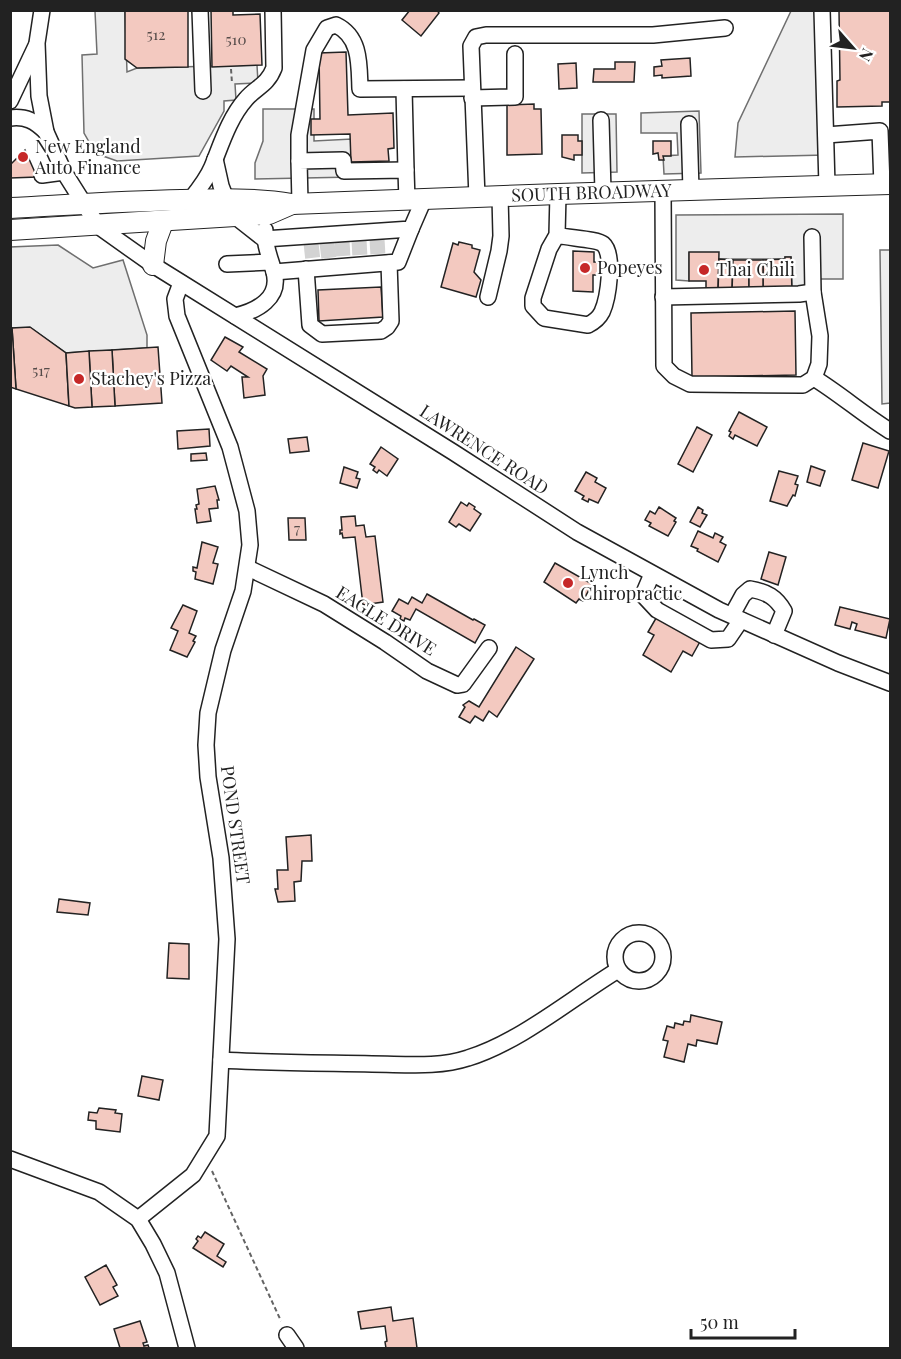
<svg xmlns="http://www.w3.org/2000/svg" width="901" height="1359" viewBox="0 0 901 1359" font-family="'Playfair Display',serif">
	<rect width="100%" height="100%" fill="#fff"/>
	<g fill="#ededed" stroke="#6f6f6f" stroke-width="1.5">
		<path d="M95 11H125L127 72 137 68 257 65 258 83 235 84 236 100 224 101V111L199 156 117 161 103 156 92 147 84 133 82 55 97 54Z"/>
		<path d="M791 11H822L826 155 735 157 738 123Z"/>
		<path d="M263 109H314V141L352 139 353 177 255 179V163L263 141Z"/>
		<path d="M699 111 701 173 664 174 663 156 678 155 677 133H641V113Z"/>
		<path d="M582 114H616L617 172 582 173Z"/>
		<path d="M843 214V279H812V291L792 292 791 257H785V259H719L689 253V281L676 280V215Z"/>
		<path d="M58 245 93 268 123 260 147 335V348L66 353 31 328H11L10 247Z"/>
		<path d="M880 250H890V403L882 404Z"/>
	</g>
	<g fill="#f3c9c0" stroke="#222" stroke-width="1.5">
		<path d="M125 10H188V67L137 68 125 59Z"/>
		<path d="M211 10H233V15L260 14 262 65 212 67Z"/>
		<path d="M410 10H437L439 13 421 36 402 20Z"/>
		<path d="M839 10H890V102H882V106L837 107V81L840 80Z"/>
		<path d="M346 52 348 115 393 113 394 148 388 149 389 161 351 162 350 134 311 135V119H320L319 53Z"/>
		<path d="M690 58 691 76 662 78V75L654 76V67L662 66 661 60Z"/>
		<path d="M615 62H635L634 82H593L594 69H615Z"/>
		<path d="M576 63 577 88 559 89 558 64Z"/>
		<path d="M534 104V109H541L542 154 507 155V105Z"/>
		<path d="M562 135H578V141H582V155H574V160L562 157Z"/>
		<path d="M653 141H671V156H663L664 160H659L658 153 653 154Z"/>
		<path d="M25 150 37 177 10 178V165Z"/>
		<path d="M459 242 472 245V248L480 250 474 272 481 280 476 297 441 287 453 243 458 245Z"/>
		<path d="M573 251 594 252V262H598V275H593V292L573 291Z"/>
		<path d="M689 252H719L718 292H706V281H689Z"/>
		<path d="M785 257H791L792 292H763V260L785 259Z"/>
		<path d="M719 259 733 260 732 292H718Z"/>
		<path d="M733 260H749V292H732Z"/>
		<rect x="749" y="260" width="14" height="32"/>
		<path d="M381 287 383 317 319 321 318 290Z"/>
		<path d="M795 311 796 375 692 377 691 313Z"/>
		<path d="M30 327 66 353 69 406 16 389 12 328Z"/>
		<path d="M10 328H12L16 389 10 387Z"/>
		<path d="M225 337 243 347 239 352 267 369 263 376 265 395 244 398 242 377H248L231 366 227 371 211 360Z"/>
		<path d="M158 347 162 403 115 406 112 350Z"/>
		<path d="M112 350 115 406 92 407 89 351Z"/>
		<path d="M89 351 92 407 75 408 69 406 66 353Z"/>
		<path d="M739 412 767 427 757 446 735 435 733 439 729 436 731 432 729 431Z"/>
		<path d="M697 427 712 435 693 472 678 464Z"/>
		<path d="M209 429 210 446 178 449 177 431Z"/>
		<path d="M307 437 309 451 290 453 288 439Z"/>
		<path d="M863 443 889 451 878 488 852 480Z"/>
		<path d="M381 447 398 459 387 476 379 470 377 473 373 470 375 467 370 464Z"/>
		<path d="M206 453 207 460 191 461V454Z"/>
		<path d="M811 466 825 471 820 486 807 482Z"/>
		<path d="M344 467 358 472 356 478 360 479 357 488 340 483Z"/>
		<path d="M779 471 798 476 795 484 798 485 795 496 793 495 787 506 770 501Z"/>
		<path d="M586 472 597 478 595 482 606 488 598 503 589 499 588 502 582 499 584 496 575 491Z"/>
		<path d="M215 486 219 500H217L218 508 209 509 211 521 197 523 195 509H197L196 505 199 504 197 489Z"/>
		<path d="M461 502 467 506 469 503 475 507 474 509 481 514 470 531 459 524 456 527 449 522Z"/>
		<path d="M659 507 676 518 674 521 676 522 668 536 649 526 651 523 645 520 650 511 655 514Z"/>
		<path d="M698 507 703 510 702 513 707 515 700 527 690 522Z"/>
		<path d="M355 516 356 526 364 525 366 537 375 536 383 602 363 605 355 537 343 538 342 533 340 534V530H342L341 517Z"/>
		<path d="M288 518H305L306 540H289Z"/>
		<path d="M698 531 713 538 715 533 723 537 720 542 726 545 718 562 697 551 698 549 691 546Z"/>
		<path d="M202 542 218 547 213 563 218 564 213 584 195 579 196 572 193 571V567L197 568Z"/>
		<path d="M769 552 786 557 778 585 761 579Z"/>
		<path d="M555 563 592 584 583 601 579 599 576 603 544 582Z"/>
		<path d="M427 594 473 620 474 619 485 625 475 643 416 609 410 620 405 618 404 621 400 619 401 616 392 611 399 599 408 604 412 597 422 603Z"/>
		<path d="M183 605 197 611 189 633 196 636 193 641 195 642 187 657 170 650 178 631 171 628Z"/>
		<path d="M840 607 890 619 886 638 855 630 857 624 852 622 850 629 835 625Z"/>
		<path d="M659 613 702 638 692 656 683 651 671 672 643 655 654 635 648 632Z"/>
		<path d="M516 647 534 659 497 717 489 711 483 721 475 716 470 723 459 717 465 707 463 705 469 701 479 707Z"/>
		<path d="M311 835 312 861H302L301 881 294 882 295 901 278 902 275 889H278L277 870H288L286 837Z"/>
		<path d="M59 899 90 903 88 915 57 912Z"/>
		<path d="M169 943 189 944V979L167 978Z"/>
		<path d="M691 1015 722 1022 717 1044 697 1040 696 1046 688 1044 684 1062 664 1057 668 1041 663 1040 667 1026 674 1028 675 1023 683 1025 684 1021 690 1022Z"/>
		<path d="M142 1076 163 1080 159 1100 138 1096Z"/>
		<path d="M99 1108 116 1110 115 1113 122 1114 120 1132 96 1129V1121L88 1120 89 1112 97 1113Z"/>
		<path d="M205 1232 224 1244 217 1256 226 1262 223 1267 193 1248 198 1241 196 1239 198 1236 201 1238Z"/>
		<path d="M106 1265 117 1285 113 1287 118 1296 100 1305 85 1277Z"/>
		<path d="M391 1307 393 1321 413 1318 417 1348H386L385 1342 387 1341 385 1326 361 1329 358 1312Z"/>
		<path d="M140 1321 147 1342 143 1343 144 1346 148 1345 149 1348H120L114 1329Z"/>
	</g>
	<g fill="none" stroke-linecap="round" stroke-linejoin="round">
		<g stroke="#d3d3d3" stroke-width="15" stroke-dasharray="15 8" stroke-linecap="butt">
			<path d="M377 239 378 256"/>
			<path d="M359 240 360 258"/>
			<path d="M342 241 343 258"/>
			<path d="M311 243 313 261"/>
			<path d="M327 243 329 259"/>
		</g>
		<g stroke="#222" stroke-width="18">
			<g id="minor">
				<path d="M42 10 37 43 39 96 46 132 64 172 98 226 153 265 453 452 577 532 719 610 838 663 890 683"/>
				<path d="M200 10 203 91"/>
				<path d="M822 10 827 186"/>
				<path d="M404 89 406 170"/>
				<path d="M472 98 515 97V54"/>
				<path d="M10 101 36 46"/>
				<path d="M10 118C26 116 35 121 46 132"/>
				<path d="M601 120 603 192"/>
				<path d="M689 124 691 190"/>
				<path d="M826 135 880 131 882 185"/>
				<path d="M215 159 221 186 226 199"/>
				<path d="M299 161V135L314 50 327 28 336 25C361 37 359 65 360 89L471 88"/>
				<path d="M42 175 64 172"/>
				<path d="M663 191 664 366 674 376 690 384 803 385 814 378 819 364 820 336 813 292 812 237"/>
				<path d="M477 197 471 46 476 37 486 35H653L725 28"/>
				<path d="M191 199C199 189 207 179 212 167 221 145 229 118 246 99 256 87 267 86 274 68L273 10"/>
				<path d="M300 203 299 161 343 160 344 171 406 170 407 201"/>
				<path d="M236 217 264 239 411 229 424 199"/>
				<path d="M557 235C567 238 597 239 603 244 615 254 608 299 602 312 599 318 594 322 588 325L544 318 533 306V298L549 249 557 235 558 194"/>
				<path d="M227 264 270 262"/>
				<path d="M306 269 310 325 322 334 381 331 387 327 391 321 389 263"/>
				<path d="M274 272 398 262 411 229"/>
				<path d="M488 297 499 251 501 236 500 196"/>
				<path d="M663 297 799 294 813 292"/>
				<path d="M235 316C257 311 281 298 274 272 270 257 264 245 265 230"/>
				<path d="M814 378C840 394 864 415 890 431"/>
				<path d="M248 568 324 604 385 642 427 671 457 685 463 684 489 648"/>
				<path d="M652 574 643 595 657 610 711 640 728 639 741 620"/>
				<path d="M732 615 743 595 750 589C767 592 776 597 784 611L774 635"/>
				<circle cx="639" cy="957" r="24"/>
				<path d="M221 1060C271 1063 322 1063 372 1064 404 1064 438 1068 468 1058 520 1042 572 998 618 970"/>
				<path d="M10 1159 99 1192 138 1219 153 1244 167 1273 187 1348"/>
				<path d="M138 1219 193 1175 217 1136 227 939 221 858 208 777 206 745 208 713 223 650 243 591 250 545 247 511 230 447 177 316 175 299 181 283"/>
				<path d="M287 1335 296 1348"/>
			</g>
		</g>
		<g stroke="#222" stroke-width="22">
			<g id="major">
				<path id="s1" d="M10 208C67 205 124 201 181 200 219 199 255 198 292 204L558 194 890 184"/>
				<path d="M10 230 269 214 292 204"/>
				<path d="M153 265 156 241 163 222"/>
			</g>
		</g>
		<g stroke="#646464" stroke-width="2" stroke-dasharray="4.5 3" stroke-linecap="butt">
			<path d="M231 69 232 83"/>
			<path d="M212 1171 281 1321"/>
		</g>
		<use href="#minor" stroke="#fff" stroke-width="15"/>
		<use href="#major" stroke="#fff" stroke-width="20"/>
	</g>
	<g fill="#c62828" stroke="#fff" stroke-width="2">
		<circle cx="23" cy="157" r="6"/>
		<circle cx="585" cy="268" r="6"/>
		<circle cx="704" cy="270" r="6"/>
		<circle cx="79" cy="379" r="6"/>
		<circle cx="568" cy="583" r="6"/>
	</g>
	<g text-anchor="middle" stroke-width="4.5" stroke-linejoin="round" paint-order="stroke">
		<g font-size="15" fill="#564c4a">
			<text x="156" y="40">512</text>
			<text x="236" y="45">510</text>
			<text x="41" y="376">517</text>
			<text x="297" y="534">7</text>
		</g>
		<g font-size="18" fill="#222" stroke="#fff" text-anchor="start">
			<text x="35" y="153">New England<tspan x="35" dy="21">Auto Finance</tspan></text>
			<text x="597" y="274">Popeyes</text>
			<text x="716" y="276">Thai Chili</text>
			<text x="91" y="385">Stachey's Pizza</text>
			<text x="580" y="579">Lynch<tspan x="580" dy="21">Chiropractic</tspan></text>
		</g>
		<g font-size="18" fill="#222" stroke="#fff">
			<text dy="6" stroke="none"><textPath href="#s1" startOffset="582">SOUTH BROADWAY</textPath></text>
			<text transform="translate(484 450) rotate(33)" y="6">LAWRENCE ROAD</text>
			<text transform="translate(386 621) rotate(32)" y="6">EAGLE DRIVE</text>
			<text transform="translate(235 825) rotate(82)" y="6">POND STREET</text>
		</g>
	</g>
	<rect width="901" height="1359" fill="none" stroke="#222222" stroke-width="24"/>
	<g transform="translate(853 48) rotate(118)" stroke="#ffffff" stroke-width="4.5" paint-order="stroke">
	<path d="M0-4.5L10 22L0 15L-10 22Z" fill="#222222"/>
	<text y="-9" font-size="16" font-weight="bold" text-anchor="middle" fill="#222222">N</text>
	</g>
	<path d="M691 1329v9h104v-9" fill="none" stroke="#222222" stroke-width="3"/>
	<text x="700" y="1329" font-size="18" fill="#222222" stroke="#ffffff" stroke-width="4.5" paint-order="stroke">50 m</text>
</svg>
